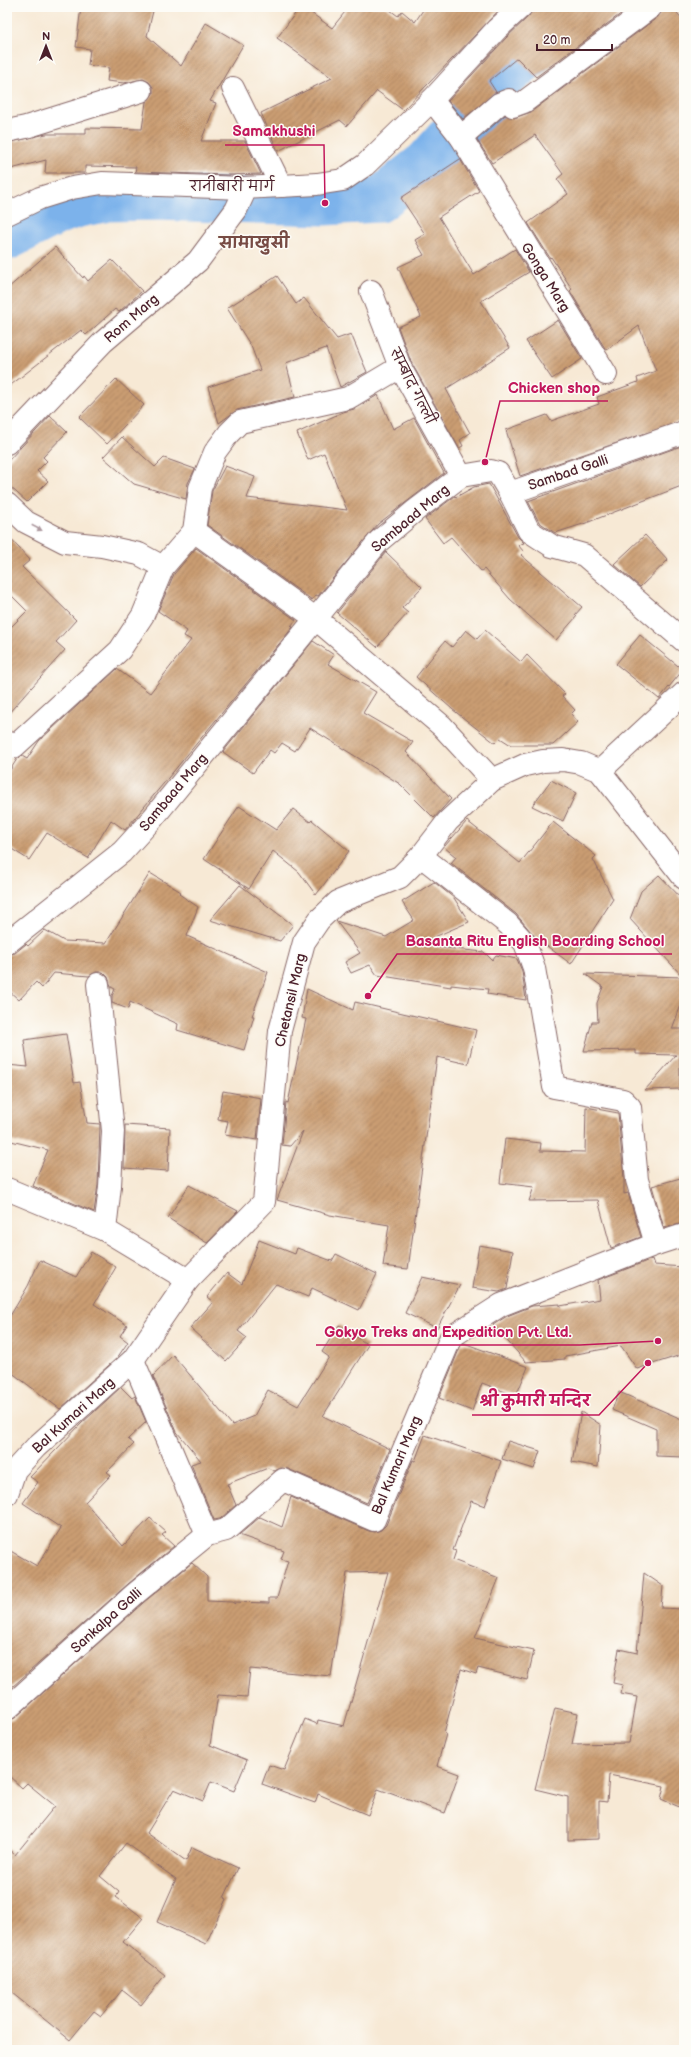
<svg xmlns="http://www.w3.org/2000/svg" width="691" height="2057" viewBox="0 0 691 2057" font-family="'Balsamiq Sans','Playpen Sans Deva',sans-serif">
	<defs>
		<pattern id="building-hatch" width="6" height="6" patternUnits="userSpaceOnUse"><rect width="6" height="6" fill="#ca9d72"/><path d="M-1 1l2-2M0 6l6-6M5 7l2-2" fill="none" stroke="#a67f5e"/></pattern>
	</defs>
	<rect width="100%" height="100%" fill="#fdfcf7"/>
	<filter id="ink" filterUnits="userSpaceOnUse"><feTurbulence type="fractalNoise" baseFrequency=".025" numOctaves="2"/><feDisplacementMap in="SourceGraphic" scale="8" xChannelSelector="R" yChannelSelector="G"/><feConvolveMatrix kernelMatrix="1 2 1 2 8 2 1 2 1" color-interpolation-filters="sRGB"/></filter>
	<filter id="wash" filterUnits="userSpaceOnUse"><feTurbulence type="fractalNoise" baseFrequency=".012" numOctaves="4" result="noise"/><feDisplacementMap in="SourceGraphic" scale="16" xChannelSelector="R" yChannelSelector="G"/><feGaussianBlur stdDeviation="0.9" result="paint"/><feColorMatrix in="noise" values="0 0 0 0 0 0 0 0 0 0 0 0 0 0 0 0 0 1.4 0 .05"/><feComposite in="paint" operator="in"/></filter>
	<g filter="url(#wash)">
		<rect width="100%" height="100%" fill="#f7e9d5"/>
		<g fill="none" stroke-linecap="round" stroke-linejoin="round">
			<path stroke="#7cb2eb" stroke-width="45" d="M7 238 58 212 79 205 109 199 153 198 325 203 379 200 426 163 448 138 482 110 502 79 584 7"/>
		</g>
		<g id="blocks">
			<g fill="url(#building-hatch)">
				<path d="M81 7H154L147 36 181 66 206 23 243 45 210 101 216 103 201 141H245L261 174 228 175 135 172 136 167 85 166V173H45L46 160 7 170V143L46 134H86V128L142 129 146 102 153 94V87L149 82 143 79 124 83 107 81 109 68 88 65 90 49 76 47Z"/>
				<path d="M300 7H303L332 28 349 7H386L398 16 402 11 415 22 425 7H502L403 110 377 91 347 126 340 120 278 151 261 113 332 78 277 38Z"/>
				<path d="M533 7H630L536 77 517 58 489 81 496 92 463 119 448 101 506 38 529 16Z"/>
				<path d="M663 7H672L684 21V420L520 476 506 430 547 415 551 421 599 404 597 397 638 382 637 378 656 371 639 326 606 350 570 291 572 289 551 257 550 258 528 223 568 194 557 179 563 174 535 135 492 163 477 140 505 115 514 118 531 112 658 17Z"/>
				<path d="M460 159 479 191 439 217 474 275 515 249 529 272 481 301 510 348 446 389 470 433 460 440 463 446 459 448 411 362 398 327 421 317 398 267 424 255 415 240 425 234 401 198Z"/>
				<path d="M55 247 83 278 84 276 88 281 112 260 142 291 119 312 115 309 86 335 81 330 7 388V289Z"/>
				<path d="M277 276 296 304 304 298 337 339 351 334 367 372 340 387 326 348 286 363 295 397 237 410 219 423 208 387 260 370 251 346 227 308Z"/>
				<path d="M558 320 582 359 552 379 526 341Z"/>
				<path d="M116 379 144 405 107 444 79 417Z"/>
				<path d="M378 395 393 429 414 418 444 473 378 524 318 596 316 595 312 600 207 525 212 491 225 466 255 477 247 498 347 510 324 453 308 460 297 433 343 412 354 409Z"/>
				<path d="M50 416 67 432 43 457 47 461 37 471 48 481 27 502 7 484V462Z"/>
				<path d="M122 437 155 467 164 458 195 469 188 483 186 499 134 484 103 457Z"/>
				<path d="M684 445V485L586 523 555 533 539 522 528 501Z"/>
				<path d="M489 484 518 537 524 543 518 545 524 552 521 555 582 607 575 615 577 616 556 640 510 599 484 569 481 571 451 537 443 543 425 519 455 496 456 497 474 487Z"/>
				<path d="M7 535 30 560 22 567 76 620 56 642 65 650 7 715V631L27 611 7 591Z"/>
				<path d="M645 535 668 560 640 587 614 564Z"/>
				<path d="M196 548 296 620 291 626 293 627 125 830 111 820 88 858 47 833 29 860 7 846V775L17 759 22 756 27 759 39 741 117 669 150 693 191 640 184 636 187 631 158 611 174 574Z"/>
				<path d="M386 552 422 587 402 608 408 613 377 647 337 613Z"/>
				<path d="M466 630 477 639 485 630 521 662 527 655 565 694 562 696 575 710 571 714 578 722 553 745H511L500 738 495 743 452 709 416 677 445 641 452 647Z"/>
				<path d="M640 635 683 670 659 699 616 664Z"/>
				<path d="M313 641 334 655 328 664 376 692 363 713 413 742 406 752 451 799 434 818 400 784 310 728 295 751 282 743 274 753 270 750 253 773 223 752Z"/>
				<path d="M551 780 576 793 563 821 532 806Z"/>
				<path d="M239 806 276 830 293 809 310 822 312 820 349 851 316 895 299 872 273 851 249 889 204 859Z"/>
				<path d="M467 821 520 863 553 822 596 856 593 859 613 899 571 964 536 938 516 914 451 863 456 857 444 847Z"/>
				<path d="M150 873 181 892 179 894 198 907 187 936 268 972 252 1016H254L244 1050 177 1030 178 1024 130 1002 128 1009 112 1003V996L115 989 111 987 108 977 103 972H96L89 976 54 973 42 988 36 982 19 1000 7 989V955L15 953 26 944 28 946 45 930 64 941 106 943Z"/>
				<path d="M659 875 684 901V997L672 1029H684V1055H680V1089L645 1090 676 1055 636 1054V1050L584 1051 592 1022H598L597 1003 603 987 585 974 683 977 630 919 641 891Z"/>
				<path d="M434 882 454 898 469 922 416 945 484 952 492 960 496 955 517 959 522 971 526 1000 487 994 488 989 451 985V987L377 975 370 965 351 973 345 962 360 953 336 921 386 937 414 920 402 902Z"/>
				<path d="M240 885 293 925 280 941 210 920Z"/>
				<path d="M307 989 353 1010 355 1002 476 1030 468 1064 437 1057 408 1269 383 1266 389 1225 330 1215 277 1200 303 1131 290 1146 282 1145 286 1102 288 1103 306 1019 302 1018Z"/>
				<path d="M66 1034 74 1083 80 1082 87 1123 100 1124 98 1185 94 1212 33 1186 48 1150 7 1140V1065L28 1067 24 1040Z"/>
				<path d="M223 1091 261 1098 257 1140 225 1135 228 1121 218 1119Z"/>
				<path d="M586 1107 618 1113 624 1179V1194L628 1193 641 1237 611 1248 598 1200 529 1201 534 1187 500 1183 505 1139 541 1143 540 1151 585 1152Z"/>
				<path d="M125 1125 170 1128 168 1171 124 1168Z"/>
				<path d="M684 1177V1223L664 1228 652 1186Z"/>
				<path d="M189 1185 238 1211 207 1243 168 1218Z"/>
				<path d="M259 1240 295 1254 297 1248 332 1261 336 1254 377 1274 359 1310 312 1288 308 1297 276 1284 238 1331 247 1338 226 1361 190 1328 213 1302 207 1297 227 1273 242 1284Z"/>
				<path d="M479 1245 513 1251 507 1289 499 1292 472 1288Z"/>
				<path d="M91 1252 116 1267 94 1304 127 1325 120 1336 128 1342 117 1358 60 1409 7 1369V1321L28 1286 40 1260 76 1277Z"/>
				<path d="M652 1259 654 1265 684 1267V1354L637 1369 621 1346 565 1356V1359L526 1362 493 1325 507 1316 532 1306 560 1304V1306L600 1299 598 1280Z"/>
				<path d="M422 1277 460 1285 437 1328 405 1313Z"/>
				<path d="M339 1325 368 1345 323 1416 390 1449 367 1503 288 1469 281 1468 274 1471 268 1468 227 1484 236 1505 220 1519 214 1520 191 1464 201 1461 177 1432 153 1376 173 1355 232 1425 254 1416 268 1390 298 1406 329 1357 322 1352Z"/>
				<path d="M464 1343 528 1367 516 1396 482 1383 472 1411 439 1398 461 1345Z"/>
				<path d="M121 1387 132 1398 135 1396 146 1422 128 1439 134 1444 107 1472 111 1475 85 1502 123 1546 150 1518 166 1532 162 1535 174 1546 128 1584 12 1687 7 1681V1549L37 1566 61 1528 23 1503 38 1482 30 1477 81 1424Z"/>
				<path d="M619 1392 684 1420V1457L656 1456V1429L612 1410Z"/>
				<path d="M581 1412 601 1425 598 1467 572 1462Z"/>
				<path d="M425 1435 501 1461 485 1506 471 1501 453 1550 456 1551 453 1560 499 1578 475 1638 534 1651 527 1680 478 1668 476 1674 461 1669 444 1733 446 1734 437 1766 459 1774 445 1813 378 1789 368 1815 318 1794 315 1803 262 1784 269 1765 284 1770 305 1719 317 1724 318 1720 344 1726 388 1572 347 1573 331 1676 250 1669 247 1697 218 1695 210 1745 247 1760 234 1791 211 1782 203 1801 174 1789 147 1833 186 1861 192 1847 238 1868 224 1898 226 1899 206 1944 157 1922 176 1879 126 1843 100 1876 119 1892 116 1897 143 1918 123 1942 165 1975 141 2005 122 1990 101 2016 94 2011 70 2040 7 1989V1848L15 1855 55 1806 27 1783 22 1788 7 1774V1721L15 1718 144 1602 192 1563 207 1577V1601L232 1602 235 1604 234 1602 269 1603V1598H277L288 1561 281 1559 284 1551 239 1535 260 1517 282 1527 291 1497 369 1531 375 1532 381 1530 386 1525 413 1460 415 1461Z"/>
				<path d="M508 1441 540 1451 534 1469 502 1459Z"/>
				<path d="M644 1573 663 1586 661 1608 684 1609V1809L661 1799 664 1786 609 1775 607 1802 599 1801V1839L568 1840V1797L535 1789 555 1708 578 1713 572 1744 629 1743 637 1697 621 1694 623 1685 613 1683 619 1649 637 1653Z"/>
			</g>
		</g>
	</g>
	<g filter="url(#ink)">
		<use href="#blocks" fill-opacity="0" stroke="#876666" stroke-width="1"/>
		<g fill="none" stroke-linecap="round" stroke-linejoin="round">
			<g stroke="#876666" stroke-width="24">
				<g id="minor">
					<path d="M233 88 281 186"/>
					<path d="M432 100 461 137 606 374"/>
					<path d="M7 131 26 127 141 91"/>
					<path d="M461 137 499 104 509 100 513 106 524 102 651 7"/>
					<path d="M7 214 40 198 72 188 102 183 244 188 317 184 343 180 365 165 432 100 497 29 521 7"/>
					<path d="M371 291 400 367 461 476"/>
					<path d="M7 443 103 342 198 261 236 210 243 195 244 188"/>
					<path d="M510 493 529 531 552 546 584 555 684 641"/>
					<path d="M7 504 26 522 65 542 102 546 139 554 163 567"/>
					<path d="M194 531 315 618 442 726 492 780"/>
					<path d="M7 742 14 747 120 650 143 615 163 567 194 531 200 488 215 452 229 433 240 422 348 398 400 367"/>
					<path d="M600 771 684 693"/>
					<path d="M421 856 508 924 525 943 534 968 554 1087 623 1100 630 1107 637 1180 656 1244"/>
					<path d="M7 943 122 852 153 818 379 541 416 510 461 476 491 471 498 473 510 493 684 432"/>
					<path d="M98 984 113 1131 110 1186 105 1230"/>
					<path d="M7 1189 105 1230 188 1280"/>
					<path d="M133 1360 207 1535"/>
					<path d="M7 1494 15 1470 36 1447 133 1360 188 1280 264 1202 280 1031 304 942 319 920 338 902 400 877 421 856 448 821 492 780 525 765 543 761 563 760 581 763 600 771 684 878"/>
					<path d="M7 1709 136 1593 207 1535 226 1530 283 1480 374 1520 451 1337 501 1305 656 1244 684 1235"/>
				</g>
			</g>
			<use href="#minor" stroke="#fff" stroke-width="22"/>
		</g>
		<defs><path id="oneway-solid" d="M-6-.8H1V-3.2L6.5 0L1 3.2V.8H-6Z"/></defs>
		<use fill="#ae9aa0" href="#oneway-solid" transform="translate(37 528) rotate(27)"/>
	</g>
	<g text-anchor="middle" stroke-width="3" stroke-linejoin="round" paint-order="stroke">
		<g font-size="14" fill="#4a1f2b" stroke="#fdfcf7">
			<text x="232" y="191">रानीबारी मार्ग</text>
			<text transform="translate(546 277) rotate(58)" y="5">Gonga Marg</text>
			<text transform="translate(131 318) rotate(-41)" y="5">Rom Marg</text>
			<text transform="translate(413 386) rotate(63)" y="5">सम्बाद गल्ली</text>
			<text transform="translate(568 472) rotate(-19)" y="5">Sambad Galli</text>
			<text transform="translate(410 518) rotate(-40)" y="5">Sambaad Marg</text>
			<text transform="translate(173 792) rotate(-50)" y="5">Sambaad Marg</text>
			<text transform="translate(290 1000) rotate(-77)" y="5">Chetansil Marg</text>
			<text transform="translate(73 1415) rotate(-42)" y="5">Bal Kumari Marg</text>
			<text transform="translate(396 1465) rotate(-67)" y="5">Bal Kumari Marg</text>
			<text transform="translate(106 1620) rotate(-42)" y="5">Sankalpa Galli</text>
		</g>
		<g font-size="15" font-weight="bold" fill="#774b44" stroke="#fdfcf7">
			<text x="254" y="248">सामाखुसी</text>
		</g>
	</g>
	<path fill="none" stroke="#c2185b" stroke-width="1.5" d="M325 203L324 145H225M485 462L500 401H608M368 996L397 954H672M658 1341L580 1345H316M648 1363L599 1415H472"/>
	<g fill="#c2185b" stroke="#fdfcf7" stroke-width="1.5">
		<circle cx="325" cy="203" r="4"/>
		<circle cx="485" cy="462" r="4"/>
		<circle cx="368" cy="996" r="4"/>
		<circle cx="658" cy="1341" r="4"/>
		<circle cx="648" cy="1363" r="4"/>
	</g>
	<g font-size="15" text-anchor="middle" font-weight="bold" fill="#c2185b" stroke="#fdfcf7" stroke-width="3" stroke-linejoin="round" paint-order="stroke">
		<text x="274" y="136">Samakhushi</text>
		<text x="554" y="393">Chicken shop</text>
		<text x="535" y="946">Basanta Ritu English Boarding School</text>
		<text x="448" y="1337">Gokyo Treks and Expedition Pvt. Ltd.</text>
		<text x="535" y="1406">श्री कुमारी मन्दिर</text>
	</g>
	<rect width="691" height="2057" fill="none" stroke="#fdfcf7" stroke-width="24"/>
	<g transform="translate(46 46)" stroke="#fdfcf7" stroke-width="3" paint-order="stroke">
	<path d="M0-3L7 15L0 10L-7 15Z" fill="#4a1f2b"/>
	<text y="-6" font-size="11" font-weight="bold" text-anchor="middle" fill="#4a1f2b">N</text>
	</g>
	<path d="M537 44v6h75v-6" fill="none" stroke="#4a1f2b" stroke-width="2"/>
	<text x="543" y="44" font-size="12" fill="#4a1f2b" stroke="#fdfcf7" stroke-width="3" paint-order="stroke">20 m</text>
</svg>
